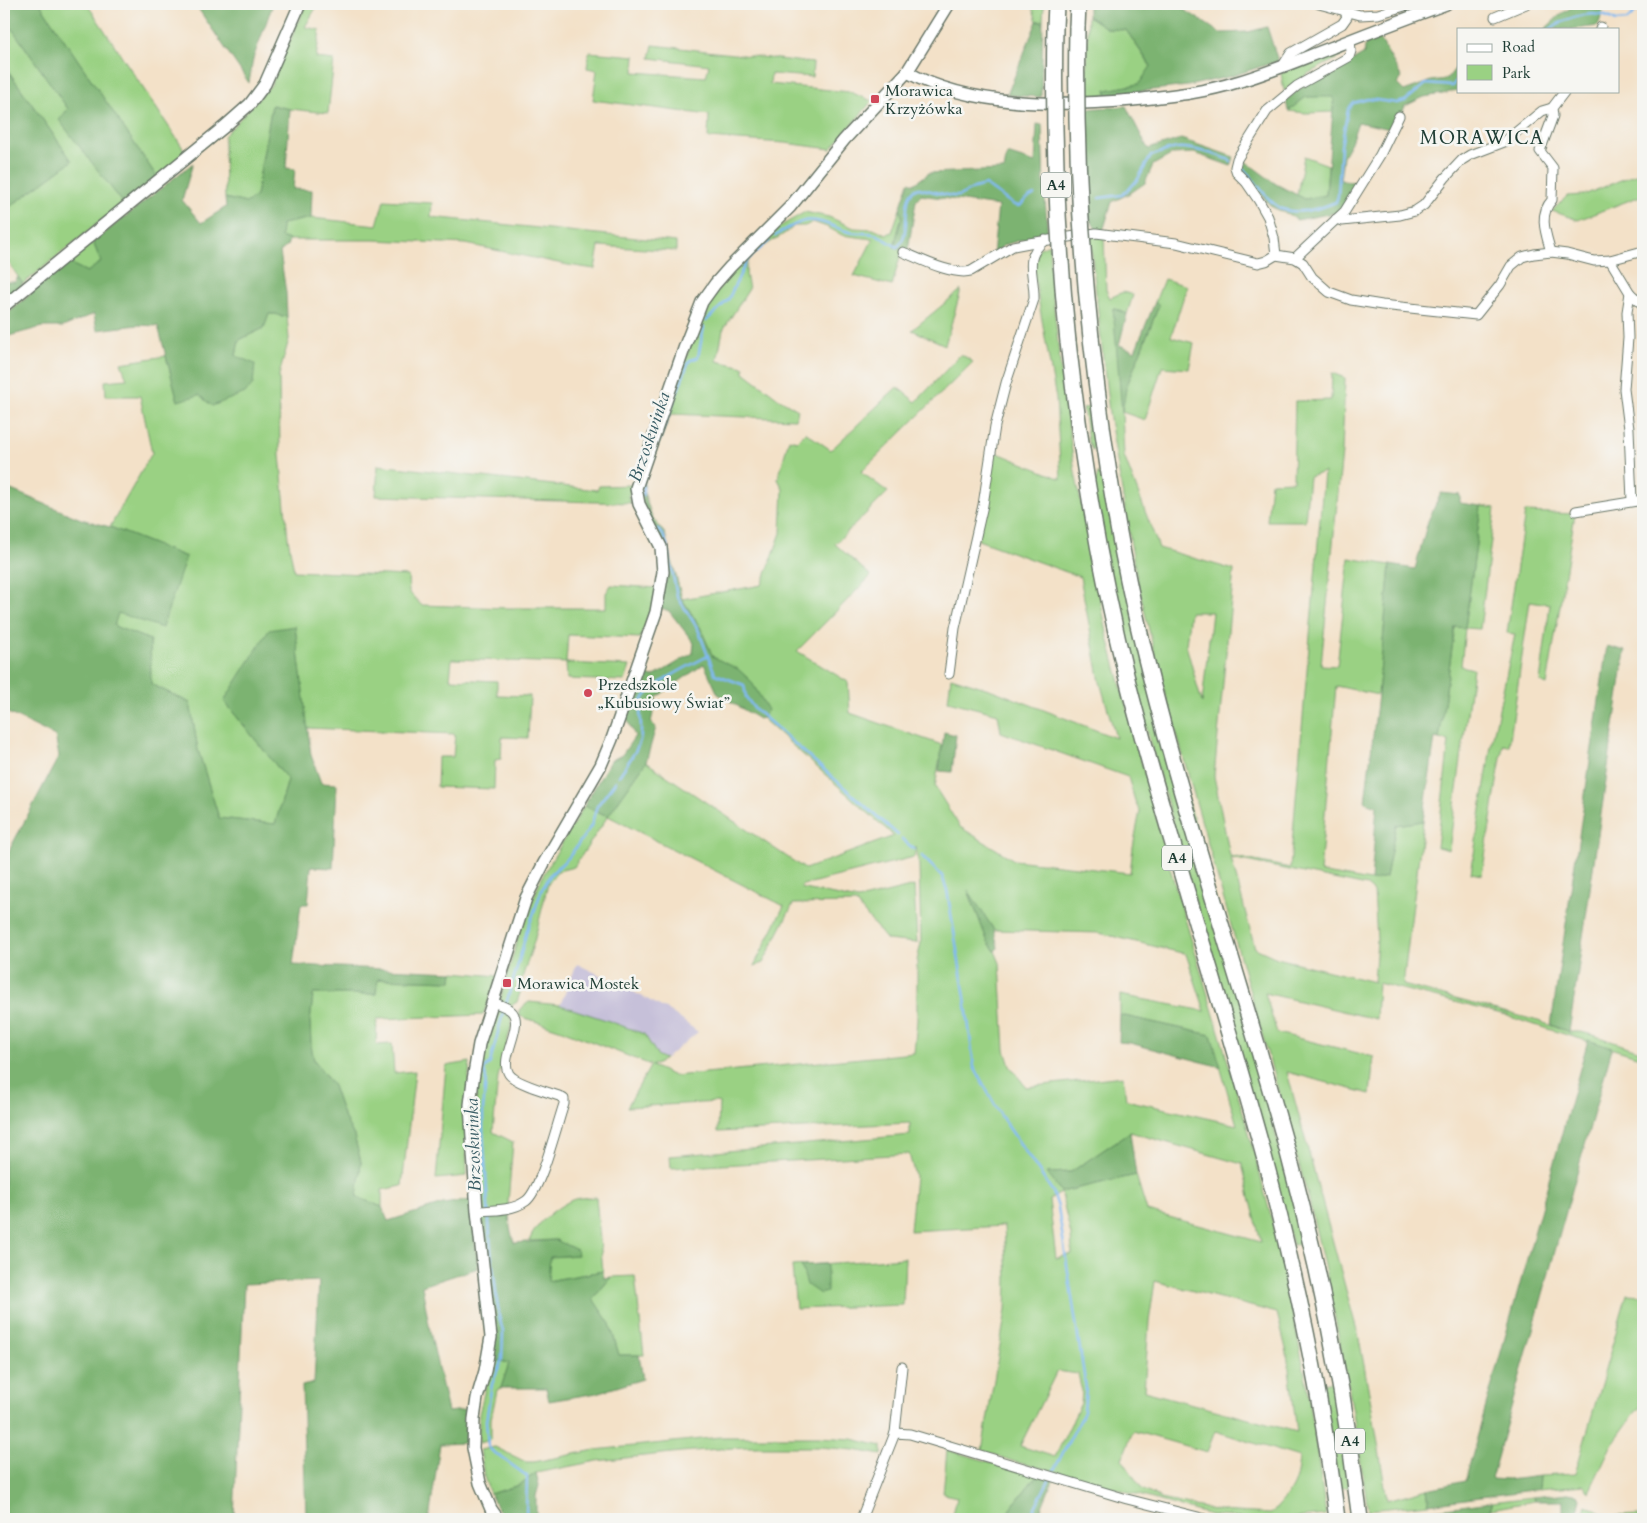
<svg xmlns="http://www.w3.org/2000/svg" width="1647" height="1523" viewBox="0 0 1647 1523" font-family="Cardo,serif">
	<rect width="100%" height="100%" fill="#f6f6f2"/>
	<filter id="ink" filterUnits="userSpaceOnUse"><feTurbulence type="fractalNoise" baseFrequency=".02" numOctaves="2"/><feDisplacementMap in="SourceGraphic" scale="10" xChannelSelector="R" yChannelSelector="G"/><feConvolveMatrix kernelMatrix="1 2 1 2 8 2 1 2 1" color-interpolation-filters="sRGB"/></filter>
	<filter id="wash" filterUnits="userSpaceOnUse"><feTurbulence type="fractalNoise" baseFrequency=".0096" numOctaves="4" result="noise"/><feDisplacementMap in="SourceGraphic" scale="20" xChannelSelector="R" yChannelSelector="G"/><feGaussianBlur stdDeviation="1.12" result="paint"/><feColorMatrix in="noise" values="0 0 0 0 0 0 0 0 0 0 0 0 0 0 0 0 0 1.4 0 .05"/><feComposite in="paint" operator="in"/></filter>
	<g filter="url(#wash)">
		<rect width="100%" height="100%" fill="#f3e1c8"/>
		<path fill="#c6c0d9" d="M577 964 617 983 671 1012 698 1032 665 1059 658 1056 644 1034 560 1005Z"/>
		<g fill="#9ad183" stroke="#5c875c" fill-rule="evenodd">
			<path d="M40 4H87L187 154 157 177Z"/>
			<path d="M306 4H318L305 27 320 30 316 58 334 60 328 113 290 109 272 105 256 196 246 203 225 198 224 136 271 85Z"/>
			<path d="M1031 4H1044L1043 21H1037Z"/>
			<path d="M1088 16 1108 29 1126 30 1151 67 1139 84 1107 90V95L1086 96Z"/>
			<path d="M4 17 68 109 60 120 123 203 23 284 4 256V211L72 161 4 65Z"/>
			<path d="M653 45 813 63 812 77 771 74 770 84 850 92 872 101 831 149 785 143 708 138 709 115 593 100 597 70 587 68 589 52 635 56 634 72 706 77 709 65 650 58Z"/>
			<path d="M1343 49 1345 53 1342 56 1309 73 1284 91 1281 73Z"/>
			<path d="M1335 96 1333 112 1306 113 1288 111 1306 97Z"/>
			<path d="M1304 156 1328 165 1326 195 1305 199 1297 195Z"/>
			<path d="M1643 171V195L1578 220 1552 211 1567 196 1584 195Z"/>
			<path d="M384 200 432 203 431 217 676 242V251L599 246 595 269 568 265 466 244 374 240H289L281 237 282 224 311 218 377 225Z"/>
			<path d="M900 209 902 216 894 247 902 249 892 286 854 276 873 239 842 235 827 227 813 222 805 226H794C783 238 745 251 746 270 746 276 748 283 749 289L723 330 717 361 744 367V372L778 398 798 410 795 419 671 414 645 478 644 488H640L694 335C711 296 737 258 772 232 782 224 794 219 805 212L829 217 854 228 873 229 886 234 892 232Z"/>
			<path d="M1090 237H1104L1106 290 1110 298 1123 292 1133 295 1127 314 1114 308 1122 409 1126 388 1159 305 1155 302 1164 279 1187 286 1171 337 1194 343 1189 369 1162 367 1145 420 1122 412 1124 456 1159 548 1234 570 1214 776 1230 856 1290 868 1324 472 1309 477 1305 521H1267L1271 482 1293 481 1295 401 1331 400 1332 373 1345 378 1342 452 1321 665 1337 666 1349 558 1390 565 1378 695 1336 686 1320 872 1370 881 1386 877 1396 825 1423 821 1421 840 1403 985 1538 1021 1569 1032H1581L1596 1036 1643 1052V1058L1528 1023 1502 1014 1378 983 1376 1019 1265 993 1277 1033 1374 1057 1370 1094 1287 1072 1359 1338 1376 1431 1387 1500 1427 1489 1429 1504 1368 1510 1353 1412 1329 1287 1308 1196 1158 668 1136 575 1109 413ZM1190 612H1212L1202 703 1186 645ZM1231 858 1367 886 1374 892 1377 940 1374 982 1277 958 1255 948Z"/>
			<path d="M93 242 101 262 87 272 67 262Z"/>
			<path d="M1049 244 1051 280 1063 389 1075 472 1108 638 1167 858 1246 1122 1279 1247 1308 1389 1326 1515 1282 1519H1249L1210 1515 1050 1470 1015 1462 982 1450 1006 1310 1007 1279 1004 1226 910 1231 915 1176 909 1154 671 1168 670 1156 910 1135V1123L718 1132 719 1102 627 1107 651 1065 559 1029 519 1016V1010L529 1002 560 1005 609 1021 644 1034 658 1056 665 1059 652 1066 674 1076 914 1053 917 1020V961L921 943 919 865 916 847 914 857 803 885 800 888 858 900 914 886 917 943 887 940 856 903 793 904 763 963 754 966 784 906 608 816 574 867 558 871 548 884 534 942 520 984 522 987 517 1002 512 1005 509 1014 512 1023 498 1077 493 1132 513 1142 508 1202 509 1212 481 1213 475 1115 477 1079 522 924 543 875 584 806 608 816 646 762 805 869 894 836 762 718 767 709 738 669 713 658 700 627 682 599 762 585 781 533 783 489 778 479 789 439 797 441 805 432 831 450 897 387 916 402 961 354 973 362 861 472 888 492 835 544 871 576 797 651 848 682 850 713 942 745 935 787 960 827 1014 860 1130 873 1133 847 1140 811 1135 801 1128 777 1001 732 998 714 948 701 951 677 992 690 1116 738 1100 682 1080 577 978 540 993 451 1061 479 1056 399 1034 275 1038 249ZM969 893 994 930 1099 933 1186 954 1205 1011 1120 995V1015L1211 1035 1237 1125 1126 1100 1123 1076 1026 1087 1010 1066 1005 1050 1000 963 995 951 987 940ZM1130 1132 1242 1164 1261 1242 1147 1211 1136 1175 1061 1192 1048 1173 1071 1172ZM1061 1193 1071 1235 1072 1254 1056 1258 1049 1200ZM1155 1281 1277 1313 1287 1353 1297 1432 1144 1391 1149 1322ZM1057 1371 1078 1374 1082 1391 1081 1403 1055 1457 1020 1446ZM1215 1431 1299 1457C1297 1487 1290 1493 1271 1514L1218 1511 1161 1499 1142 1489 1122 1459 1133 1431 1207 1452Z"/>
			<path d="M961 290 945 345 912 330Z"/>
			<path d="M269 314H276L282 317 287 316 289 339 279 375 280 455 288 538 294 571 408 576 409 592 421 605 508 608H606V593L611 585 658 588 653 607 640 638 568 635 566 663 630 666 625 681 567 679 566 663 452 659 450 679 497 681V695L530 696 528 738 502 737 501 759 495 760 494 789 437 787 438 757H453L455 734 307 728 295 627 224 701 288 780 275 824 219 818 198 750 190 703 151 684 150 640 113 626 118 613 186 557 110 527 152 453 140 396H106L105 381 127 379 121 363 166 356 178 401 236 356 239 340 264 328Z"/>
			<path d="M1093 407 1097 433 1094 449 1092 450 1088 441 1083 408Z"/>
			<path d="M378 465 597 490 599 486 633 485 628 497 632 503 376 496Z"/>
			<path d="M1098 473 1107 488 1304 1243 1293 1245 1146 728 1116 608 1093 491Z"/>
			<path d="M1481 506 1495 508 1480 629 1465 628 1461 666 1473 669 1449 850 1437 847 1449 741 1439 739 1455 627 1465 628Z"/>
			<path d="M1525 512 1575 514 1547 685 1540 682 1550 604 1530 601 1509 746 1503 745 1482 875 1471 873 1491 746 1515 634 1507 633Z"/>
			<path d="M453 972 498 976 483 1015 377 1019 376 1045 392 1044 394 1073 415 1071 402 1186 382 1190V1207L357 1197 361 1162 354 1136 343 1115 333 1086 314 1060 311 1046 310 1022 313 994H376L378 979 452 981Z"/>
			<path d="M470 1062 466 1112 467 1176 436 1179 446 1066Z"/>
			<path d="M596 1197 603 1271 547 1281 550 1257 578 1255 556 1240 529 1241C536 1223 555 1208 572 1200 579 1197 589 1198 596 1197Z"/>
			<path d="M905 1258 903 1305 796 1309 792 1266Z"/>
			<path d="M635 1276 644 1355H619L610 1324 593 1299 611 1277Z"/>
			<path d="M1627 1294 1643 1295V1404L1634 1414 1611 1446 1589 1492 1583 1485 1539 1489 1540 1476 1575 1474Z"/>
			<path d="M492 1359 509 1363 501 1388 497 1390 491 1419V1440L479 1443V1414Z"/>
			<path d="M1334 1381 1350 1487 1339 1488 1322 1383Z"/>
			<path d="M721 1437H819L852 1439 882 1446V1455L854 1450 820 1447H745L681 1452 597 1461 536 1473 519 1485 490 1494 484 1477 480 1450 495 1447 526 1462H534L595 1450Z"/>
			<path d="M947 1450 1037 1475 1010 1509 1005 1519H952L957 1497 943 1494Z"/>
			<path d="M1533 1497 1534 1501 1491 1509V1502Z"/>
			<path d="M1586 1505 1601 1513 1613 1516 1643 1515V1519H1582Z"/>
		</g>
		<g fill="#7bb371" stroke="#4d7852">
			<path d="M4 4H40L157 177 123 203 59 120 68 109 4 17Z"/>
			<path d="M195 4H273L253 59 249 83Z"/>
			<path d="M1088 4H1182V8L1220 33 1248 32 1267 27 1278 61 1232 76 1188 86 1107 95 1106 90 1139 84 1151 66 1126 30 1108 29 1088 16Z"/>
			<path d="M1577 4 1604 8 1598 26 1575 29H1545L1561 14Z"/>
			<path d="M1037 21H1043L1041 97 1007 95Z"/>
			<path d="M1378 35 1402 78 1397 84 1404 91 1431 81 1447 79 1458 65V90L1443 94 1424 97 1405 106 1395 130 1358 122 1351 142 1343 156 1340 180 1359 183 1339 212 1297 220 1288 214 1272 207 1240 171 1245 161 1276 184 1305 199 1326 195 1334 97H1306L1288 111 1286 100C1300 88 1315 76 1332 69 1343 64 1354 61 1364 54L1366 40Z"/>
			<path d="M4 65 72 161 4 211Z"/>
			<path d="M272 105 290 109 286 168 295 169 293 189 312 190 311 218 282 224 281 237 289 240 287 246 280 252 286 293 287 316 282 317 276 314H269L264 328 239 340 236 356 255 364 253 384 245 393 212 406 199 395 178 401 158 326 138 325 97 330 94 314 63 327H42L5 337 4 336V317L67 262 87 272 101 262 93 242 193 163 182 200 201 223 226 207 225 198 246 203 256 196Z"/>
			<path d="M1126 106 1148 149 1181 139 1234 157 1231 166 1194 153 1173 154 1153 165 1145 183 1132 192 1112 202 1103 231 1096 229 1089 218 1085 109Z"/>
			<path d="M1037 124 1042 125 1044 187 1048 237 1021 240 1004 245 993 255 998 206 921 195 916 201 908 250 894 247 902 216 900 209 909 182 914 184 929 173 1004 170 1007 154 1035 163Z"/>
			<path d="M18 277 23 284 4 300V282H15Z"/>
			<path d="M1155 302 1159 305 1126 388 1122 412 1113 308 1127 314 1119 345 1135 351Z"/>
			<path d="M4 487 81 519 110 527 186 557 162 628 118 613 114 626 150 640 151 684 190 703 198 750 219 818 275 824 288 780 224 701 269 630 295 626 311 755 321 783 337 784 333 868 311 867 308 904H301L293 965 453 972 452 981 378 979 376 994H313L310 1022 311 1046 314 1060 333 1086 343 1115 354 1136 361 1162 357 1197 382 1207 388 1221 443 1204 470 1200 478 1268 422 1286 431 1336 448 1412 469 1409 468 1443 440 1444 429 1519H306L302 1386 314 1383 319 1281 244 1284 234 1519H4V860L59 756 55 736 4 711Z"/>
			<path d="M644 493 652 517 665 534 682 599 700 627 713 657 738 669 751 681 768 710 762 718 759 719 718 694 704 664 657 697 651 722 656 727 646 762 608 816 584 806 610 761 622 755 635 736 626 717 638 672 653 677 693 653 694 643 669 611 659 607 665 572 640 494Z"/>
			<path d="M1441 493 1460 495V503L1481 506 1465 628 1455 627 1439 739 1435 738 1423 821 1396 825 1386 877 1371 881 1377 806 1365 802 1378 695 1390 565 1415 569 1428 521Z"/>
			<path d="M1607 646 1625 651 1569 1032 1551 1025Z"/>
			<path d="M944 732 956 735 952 772 939 771Z"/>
			<path d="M968 890 994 930 998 948 995 951 987 940Z"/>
			<path d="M1120 1015 1211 1035 1221 1067 1130 1043 1119 1042Z"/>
			<path d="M1588 1040 1612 1048 1491 1479 1508 1480 1540 1476 1539 1489 1429 1504 1427 1489 1465 1481Z"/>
			<path d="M1130 1132 1136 1175 1061 1192 1047 1173 1071 1172Z"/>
			<path d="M509 1212 510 1228 514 1243 556 1240 577 1250 578 1255 550 1257 548 1281 603 1271 604 1278 611 1277 593 1299 610 1324 619 1355H639L643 1379 597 1393 549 1401 546 1388H501L509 1363 492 1359 481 1213Z"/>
			<path d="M827 1264V1292L820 1294 807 1285 801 1265Z"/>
			<path d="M536 1473 539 1485 536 1496V1519H503L490 1494 519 1485Z"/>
			<path d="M1037 1475 1053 1480 1037 1519H1005L1010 1509Z"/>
			<path d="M1568 1493 1578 1495 1581 1499 1576 1519H1563V1501H1534L1533 1497Z"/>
			<path d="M1491 1502 1489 1519H1385L1384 1516Z"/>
		</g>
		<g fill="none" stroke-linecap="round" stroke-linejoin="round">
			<g stroke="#81baf2" stroke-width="2.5">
				<path d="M1550 29C1568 17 1596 7 1616 21L1627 20 1643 6"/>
				<path d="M1242 168C1254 178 1261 192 1273 203 1289 218 1317 210 1336 202L1338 196 1341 146 1348 110 1353 103 1368 99 1397 103 1405 101 1426 84 1452 86 1458 79"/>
				<path d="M1099 198 1122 195 1129 189 1138 179 1151 156C1160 153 1169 149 1178 148 1185 146 1224 156 1231 161"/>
				<path d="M775 236C809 214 810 218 846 231 856 235 868 231 877 235 883 237 891 244 897 247 914 234 898 192 919 188L951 196H959L974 188 985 185 1014 205 1020 206 1026 199 1034 195"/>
				<path d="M706 321 728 300 747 260 769 241"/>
				<path d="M657 445 689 361 698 357 704 327"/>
				<path d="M643 495V483"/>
				<path d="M708 656 715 674 744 685 746 697 753 707 898 835"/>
				<path d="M619 776C626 765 637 752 640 740 644 725 635 708 646 695 661 679 689 666 708 656L698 629 677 596 667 544 663 535 657 529"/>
				<path d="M902 839 914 849"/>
				<path d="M922 856 942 876 947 890 965 997 974 1067 1001 1116 1053 1192 1058 1207 1086 1388 1084 1412 1054 1470"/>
				<path d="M506 1004 520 957 527 930 532 918 542 889 551 874 569 857 591 826 597 806 616 781"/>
				<path d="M504 1009 490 1063 484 1069 486 1079 483 1109V1130L491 1252 499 1316 503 1332 502 1359 492 1384 486 1421 488 1446 491 1450 527 1476 526 1519"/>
				<path d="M1029 1519 1049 1480"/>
			</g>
		</g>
	</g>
	<g filter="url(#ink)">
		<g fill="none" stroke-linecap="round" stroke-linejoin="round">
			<g stroke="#697668" stroke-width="11">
				<g id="street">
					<path d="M1319 4 1360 15 1378 14 1411 4"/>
					<path d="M1495 17 1526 4"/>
					<path d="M1600 29 1601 27"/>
					<path d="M1350 40 1351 51 1349 57 1297 86 1267 111 1237 159 1235 167 1237 173 1246 182 1259 201 1268 217 1274 238 1276 255 1295 258 1303 263 1312 277 1329 292 1351 300 1382 305 1476 315 1500 285 1511 266 1522 257 1534 254 1551 252 1567 254 1594 261 1610 260 1643 251"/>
					<path d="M1282 67 1291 53 1342 24 1347 17 1345 11"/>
					<path d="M1336 219 1342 221 1400 215 1415 211 1424 205 1445 178 1462 160 1470 155 1504 142 1542 111 1552 108"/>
					<path d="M903 252C920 259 953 276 971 271L1013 246 1029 243 1096 233 1176 243 1258 263 1266 261 1276 255"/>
					<path d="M1551 252C1546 234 1538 215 1552 200L1553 168 1540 151 1553 116 1552 108 1565 91"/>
					<path d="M1295 258 1345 211 1380 155 1399 116"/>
					<path d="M1610 260 1630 293 1643 305"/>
					<path d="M1630 293 1627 312 1628 338 1624 389 1629 429 1632 501"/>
					<path d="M1576 511 1643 500"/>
					<path d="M949 674 955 628 983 505 995 426 1006 383 1034 299C1035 275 1022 258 1045 240"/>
					<path d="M477 1211C493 1210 512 1211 526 1201 541 1190 557 1124 564 1104V1099L559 1096C547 1092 515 1083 509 1074 498 1057 527 1023 510 1010 505 1006 498 1004 492 1002"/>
					<path d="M895 1433 902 1367"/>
					<path d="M861 1519 895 1433 910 1434 1127 1499 1206 1519"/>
					<path d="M1308 1519H1311"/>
				</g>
			</g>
			<g stroke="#697668" stroke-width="14">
				<g id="secondary">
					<path d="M907 72C972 108 1061 106 1133 100 1168 96 1203 93 1237 82 1269 73 1301 59 1333 47 1370 32 1408 18 1446 4"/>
					<path d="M4 306 224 127 250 104 265 84 300 4"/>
					<path d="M498 1519 491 1509 480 1483 473 1448 474 1419 477 1398 485 1371 491 1337 477 1211 473 1153 470 1105 473 1080 479 1044 526 898 544 863 601 765 612 739 656 612 663 572 661 547 639 504 636 488 686 343 702 302 715 284 730 267 790 207 844 140 907 72 949 4"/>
				</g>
			</g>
			<g stroke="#697668" stroke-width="18">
				<g id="highway">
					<path d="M1055 27 1056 4"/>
					<path d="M1077 27 1078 4"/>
					<path d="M1091 338C1101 427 1114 516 1133 603 1174 788 1237 966 1287 1149 1320 1270 1345 1394 1360 1519"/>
					<path d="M1068 342C1081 457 1100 571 1128 683 1169 842 1221 998 1264 1156 1296 1275 1322 1397 1337 1519"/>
				</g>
			</g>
			<use href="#street" stroke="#fff" stroke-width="9"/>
			<use href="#secondary" stroke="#fff" stroke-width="11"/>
			<use href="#highway" stroke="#fff" stroke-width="15"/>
			<g stroke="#697668" stroke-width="18" stroke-linecap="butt">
				<g id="highway-bridge">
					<path d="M1055 27C1053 132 1057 237 1068 342"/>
					<path d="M1077 27C1075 131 1080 235 1091 338"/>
				</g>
			</g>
			<use href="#highway-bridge" stroke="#fff" stroke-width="15"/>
		</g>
	</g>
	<g fill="#d1495b" stroke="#f6f6f2" stroke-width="2">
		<rect x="870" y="94" width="10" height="10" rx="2.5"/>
		<circle cx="588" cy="693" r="5"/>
		<rect x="502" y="978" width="10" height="10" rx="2.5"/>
	</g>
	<g text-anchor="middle" stroke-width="5" stroke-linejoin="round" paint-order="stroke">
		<g fill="#f6f6f2" stroke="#60746d" stroke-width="1">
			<rect x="1041" y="172.5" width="30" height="25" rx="4"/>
			<rect x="1162" y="845.5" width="30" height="25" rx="4"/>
			<rect x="1335" y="1428.5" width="30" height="25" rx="4"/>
		</g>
		<g font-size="15" font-weight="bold" fill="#1f3d34">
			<text x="1056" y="190">A4</text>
			<text x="1177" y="863">A4</text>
			<text x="1350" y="1446">A4</text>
		</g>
		<g font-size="16" fill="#1f3d34" stroke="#f6f6f2" text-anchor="start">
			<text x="885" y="96">Morawica<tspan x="885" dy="18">Krzyżówka</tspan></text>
			<text x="598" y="690">Przedszkole<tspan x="598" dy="18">„Kubusiowy Świat”</tspan></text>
			<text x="517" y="989">Morawica Mostek</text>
		</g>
		<g font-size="18" font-style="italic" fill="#385c64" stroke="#f6f6f2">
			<text transform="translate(649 437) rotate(-71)" y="6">Brzoskwinka</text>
			<text transform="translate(473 1145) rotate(-92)" y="6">Brzoskwinka</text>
		</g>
		<g font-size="19" letter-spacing="1" fill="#1f3d34" stroke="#f6f6f2">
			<text x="1482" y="144">MORAWICA</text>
		</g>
	</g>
	<rect width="1647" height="1523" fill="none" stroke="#f6f6f2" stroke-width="20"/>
	<rect x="1457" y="28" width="162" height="65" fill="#f6f6f2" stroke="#a0aca6"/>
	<rect x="1467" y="44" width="25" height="8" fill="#ffffff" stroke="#a0aca6"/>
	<text x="1502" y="52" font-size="15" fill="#1f3d34">Road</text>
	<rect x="1467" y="65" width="25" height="15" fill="#9ad183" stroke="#a0aca6"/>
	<text x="1502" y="78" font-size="15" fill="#1f3d34">Park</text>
</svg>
